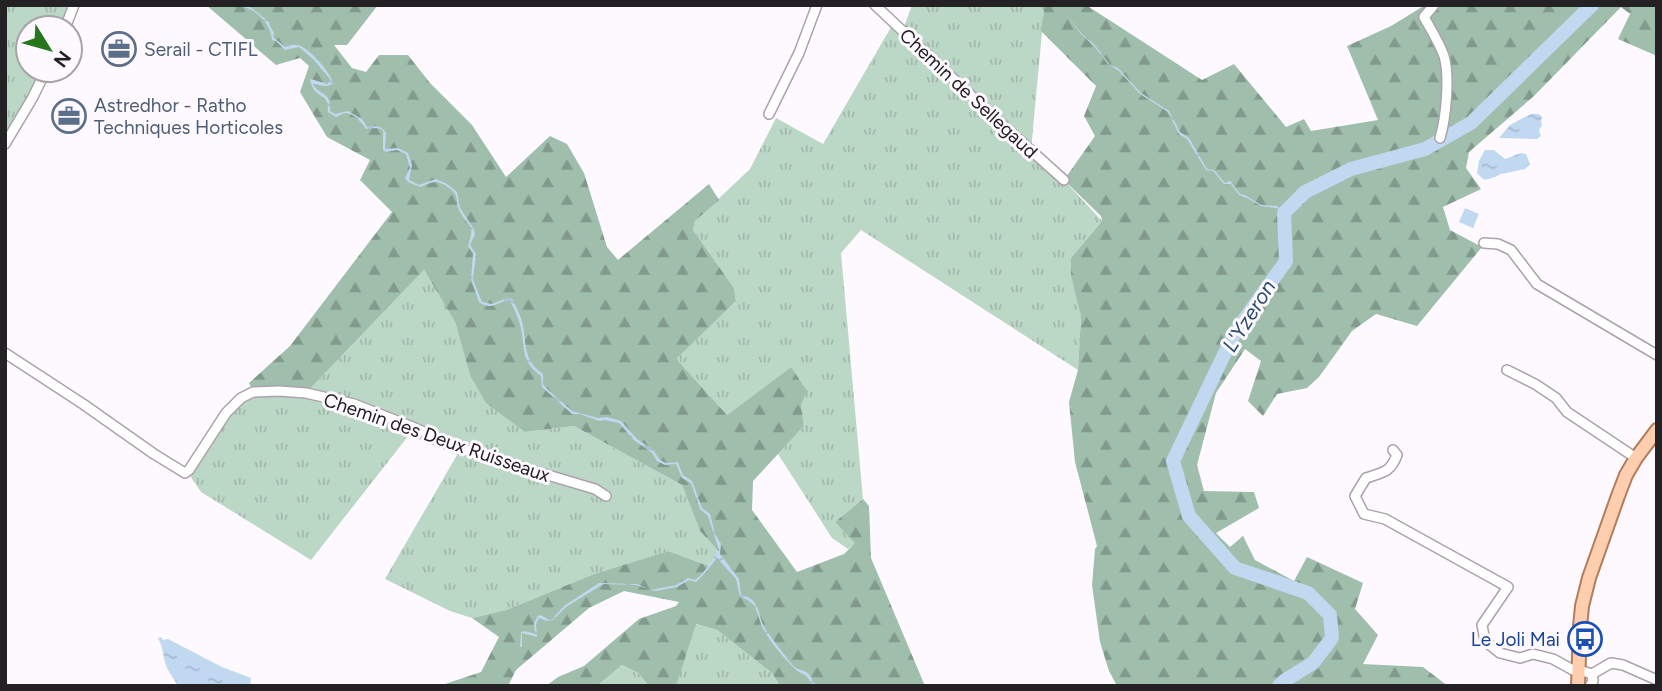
<svg xmlns="http://www.w3.org/2000/svg" width="1662" height="691" viewBox="0 0 1662 691" font-family="Figtree,sans-serif">
	<defs>
		<pattern id="grass-tufts" width="24" height="20" patternUnits="userSpaceOnUse" patternTransform="scale(1.75)"><rect width="24" height="20" fill="#bbd7c6"/><path d="M3 7l-1-3M5 7V3M7 7l1-3M15 17l-1-3M17 17v-4M19 17l1-3" fill="none" stroke="#a1b8aa"/></pattern>
		<pattern id="forest-firs" width="22" height="20" patternUnits="userSpaceOnUse" patternTransform="scale(1.75)"><rect width="22" height="20" fill="#9fbeac"/><path d="M5 1l3.5 6h-7zM16 11l3.5 6h-7z" fill="#819a8c"/></pattern>
		<pattern id="water-ripples" width="26" height="14" patternUnits="userSpaceOnUse" patternTransform="scale(1.75)"><rect width="26" height="14" fill="#c0d8f0"/><path d="M2 4q2-2 4 0t4 0M15 11q2-2 4 0t4 0" fill="none" stroke="#a5b9ce"/></pattern>
	</defs>
	<rect width="100%" height="100%" fill="#fef9ff"/>
	<g fill="url(#grass-tufts)">
		<path d="M5 5H69L60 28H28V70H40L19 116 5 138Z"/>
		<path d="M912 5H1039L1044 11 1031 150 1064 180 1102 221 1071 258 1075 286 1081 316 1078 370 861 230 841 253 863 499 835 522 856 543 848 549 832 538 778 454 804 426 801 405 791 367 727 415 675 359 736 301 734 288 693 230 695 221 750 169 776 118 823 144 894 22 903 30Z"/>
		<path d="M424 270 455 322 470 375 525 432 574 426 682 485 700 531 720 553 709 566 668 551 594 574 506 610 472 618 450 611 385 579 457 455 409 435 311 560 201 492 185 468 213 426 247 388 253 392 306 393Z"/>
		<path d="M695 624 717 630 772 673 780 686H673L677 682Z"/>
		<path d="M622 665 638 673 649 686H597Z"/>
	</g>
	<g fill="url(#forest-firs)">
		<path d="M206 5H378L347 45H334L352 68 366 72 379 55H408L430 83 472 125 506 177 550 136 567 144 584 173 607 247 618 260 709 184 719 200 695 221 693 230 734 288 736 301 676 359 727 415 791 367 807 391 801 405 804 426 753 481 752 510 797 572 844 554 855 543 835 522 863 499 869 506 871 558 925 686H780L772 673 717 630 696 624 677 683 673 686H649L638 673 622 665 597 686H546L558 677 584 666 639 619 676 606 679 602 624 591 589 608 516 670 508 686H439L481 672 499 637 472 618 506 610 594 574 668 551 709 566 720 553 700 531 682 485 574 426 525 432 486 403 470 375 455 322 424 270 306 393 253 392 249 383 290 346 392 212 360 180 370 160 327 137 300 92 309 66 300 58 276 65Z"/>
		<path d="M1039 5H1086L1202 80 1234 64 1286 127 1304 119 1311 131 1378 120 1347 46 1391 26 1422 7V5H1657V56L1618 39 1630 14 1621 7 1534 96 1469 152 1466 168 1481 189 1443 207 1450 230 1482 247 1417 326 1376 314 1352 331 1319 377 1307 388 1277 394 1263 416 1248 401 1261 361 1245 349 1216 393 1197 465 1204 491 1254 492 1259 508 1216 533 1230 547 1243 536 1255 560 1294 581 1307 557 1363 583 1355 609 1378 635 1363 664 1423 667 1448 686H1117L1109 671 1100 642 1092 585 1095 549 1097 546 1075 462 1069 402 1078 370 1081 316 1071 275V258L1102 221 1101 216 1064 180 1095 136 1084 116 1096 86 1041 31 1044 11Z"/>
	</g>
	<g fill="url(#water-ripples)">
		<path d="M229 5H248L269 22 270 26 274 33 273 37 285 47C289 46 293 44 297 45 308 46 331 73 333 83 326 89 321 84 313 84 319 96 332 91 330 111L335 114 348 111 362 119 367 127C375 126 381 125 386 133L385 149 398 148 408 153 412 165 409 180 419 185 436 179 447 184 457 192 460 208 474 229 475 234 470 245 476 254 473 280 482 302 492 304 507 298 512 299C516 307 520 314 522 321 527 342 522 360 543 374V384L545 387 572 411 598 418 607 417 621 421 637 439 653 450 660 460 666 463 677 462 678 463 683 475 692 481 702 508 710 514 715 534 721 544 720 554 739 579 741 595C763 599 756 618 768 633 772 638 792 666 796 668 799 670 803 670 806 672 811 675 813 681 815 686H813C804 669 802 677 793 667 783 657 772 644 765 632 755 616 761 603 740 597L736 579 717 558 706 572 696 582 689 580 677 587 655 591 636 585 604 584 600 586 566 607 553 620 547 621 539 618 536 624 537 637 522 633V647H520L521 632 526 631 535 634 534 623 538 616 541 615 549 620 553 618 564 606 599 583 637 584 651 590 676 585 688 578 695 580C705 573 712 560 719 550L708 516 700 509 691 483 682 478 676 464 665 465 657 461 652 453 634 440 619 423 605 420 599 421 580 414H572L542 387 541 376C521 361 525 349 521 329 519 319 515 310 510 301 498 300 493 312 479 302L471 279 473 254 468 246C476 222 468 228 459 210 456 205 458 199 455 194 452 189 442 182 436 182 431 182 425 185 420 187L408 182 405 178 410 168 406 154 397 150 386 152 383 150V131L378 128 366 129C362 123 354 113 346 113 342 113 339 116 336 117L328 112C328 95 324 100 315 91 313 89 311 83 310 81L311 79 327 84 330 81V79L313 59 299 47 285 50 276 41 272 40C271 27 261 13 247 8 242 6 234 7 229 5Z"/>
		<path d="M1066 15 1083 35 1094 44 1110 65 1118 68 1141 93 1169 111 1180 132 1189 138 1207 169 1214 170 1225 183 1230 181 1240 194 1245 195 1261 205 1277 206 1284 213 1277 208 1261 206 1247 198 1239 195 1231 184H1224L1213 171 1206 170 1187 139 1179 134 1168 112 1140 94 1119 71 1108 64 1094 46 1081 34Z"/>
		<path d="M1531 114H1539L1542 117 1541 121 1542 125 1539 130 1541 136 1537 139 1499 138 1510 125Z"/>
		<path d="M1485 150H1494L1505 159 1521 153 1526 154 1530 164 1525 169 1501 174 1495 177 1485 180 1482 178 1477 173 1479 161Z"/>
		<path d="M1465 208 1479 214 1473 228 1459 222Z"/>
		<path d="M161 637 163 640 168 639 222 667 251 678 250 686H178C174 679 169 673 166 666 163 656 163 647 158 638Z"/>
	</g>
	<g fill="none" stroke-linecap="round" stroke-linejoin="round">
		<path stroke="#c0d8f0" stroke-width="14" d="M1279 686 1284 681 1313 663 1332 638 1330 615 1308 593 1235 568 1189 516 1173 461 1234 334 1286 261 1284 213 1305 192 1351 169 1425 149 1471 123 1592 5"/>
		<g stroke="#aba3ac" stroke-width="12">
			<g id="minor">
				<path d="M875 5 995 118 1064 180"/>
				<path d="M1434 5 1424 17C1431 30 1439 42 1444 56 1450 76 1446 118 1440 138"/>
				<path d="M65 28 74 5"/>
				<path d="M769 114 799 53 817 5"/>
				<path d="M5 144 33 97 46 70"/>
				<path d="M1484 243 1498 244 1511 250 1537 284 1657 355"/>
				<path d="M5 353 83 404 154 454 185 473 189 470 226 413 241 398 253 392 279 391 306 393 354 404 410 426 470 452 595 489 606 496"/>
				<path d="M1507 370 1535 384 1556 398 1567 412 1636 458"/>
				<path d="M1393 450 1397 455C1390 473 1383 472 1366 478L1355 496 1364 514 1385 519 1508 587 1482 625 1485 641 1500 653 1520 658 1533 654 1553 659 1573 670H1579L1592 674 1593 681 1590 686"/>
				<path d="M1592 674 1611 663 1623 665 1657 680"/>
			</g>
		</g>
		<g stroke="#b27d5c" stroke-width="16">
			<path id="major" d="M1578 686 1580 627 1582 606 1589 578 1618 496 1626 475 1636 458 1657 430"/>
		</g>
		<use href="#minor" stroke="#fff" stroke-width="9"/>
		<use href="#major" stroke="#feceaf" stroke-width="12"/>
	</g>
	<defs>
		<g id="office-ring" transform="scale(1.75)"><circle r="9.5" fill="#fef9ff" stroke="#5c6f8a" stroke-width="1.5"/><path d="M-6-3h4V-5.5h4V-3h4V5H-6ZM-1-4.5V-3h2v-1.5ZM-6 0V1H6V0Z" fill="#5c6f8a"/></g>
		<g id="bus-ring" transform="scale(1.75)"><circle r="9.5" fill="#fef9ff" stroke="#1a4fb4" stroke-width="1.5"/><path d="M-5-6H5V4H4V6H2V4H-2V6H-4V4H-5ZM-3.5-4V0h7V-4ZM-3.5 1.2v1.5H-2V1.2ZM2 1.2v1.5H3.5V1.2Z" fill="#1a4fb4"/></g>
	</defs>
	<g fill-rule="evenodd">
		<use href="#office-ring" x="119" y="49"/>
		<use href="#office-ring" x="69" y="116"/>
		<use href="#bus-ring" x="1585" y="639"/>
	</g>
	<g text-anchor="middle" stroke-width="6" stroke-linejoin="round" paint-order="stroke">
		<g font-size="19" fill="#4e5e75" stroke="#fef9ff" text-anchor="start">
			<text x="144" y="56">Serail - CTIFL</text>
			<text x="94" y="112">Astredhor - Ratho<tspan x="94" dy="22">Techniques Horticoles</tspan></text>
		</g>
		<g font-size="19" fill="#242124" stroke="#fef9ff">
			<text transform="translate(969 93) rotate(43)" y="7">Chemin de Sellegaud</text>
			<text transform="translate(437 437) rotate(19)" y="7">Chemin des Deux Ruisseaux</text>
		</g>
		<g font-size="19" fill="#164399" stroke="#fef9ff" text-anchor="end">
			<text x="1560" y="646">Le Joli Mai</text>
		</g>
		<g font-size="21" font-style="italic" fill="#2a4f72" stroke="#fef9ff">
			<text transform="translate(1249 316) rotate(-58)" y="7">L'Yzeron</text>
		</g>
	</g>
	<rect width="1662" height="691" fill="none" stroke="#242124" stroke-width="14"/>
	<g transform="translate(49 49) rotate(127)"><circle r="33" fill="#fef9ff" stroke="#a7a3a7" stroke-width="2"/>
	<path d="M0-5L12 26L0 18L-12 26Z" fill="#26761e"/>
	<text y="-10" font-size="19" font-weight="bold" text-anchor="middle" fill="#242124">N</text>
	</g>
</svg>
